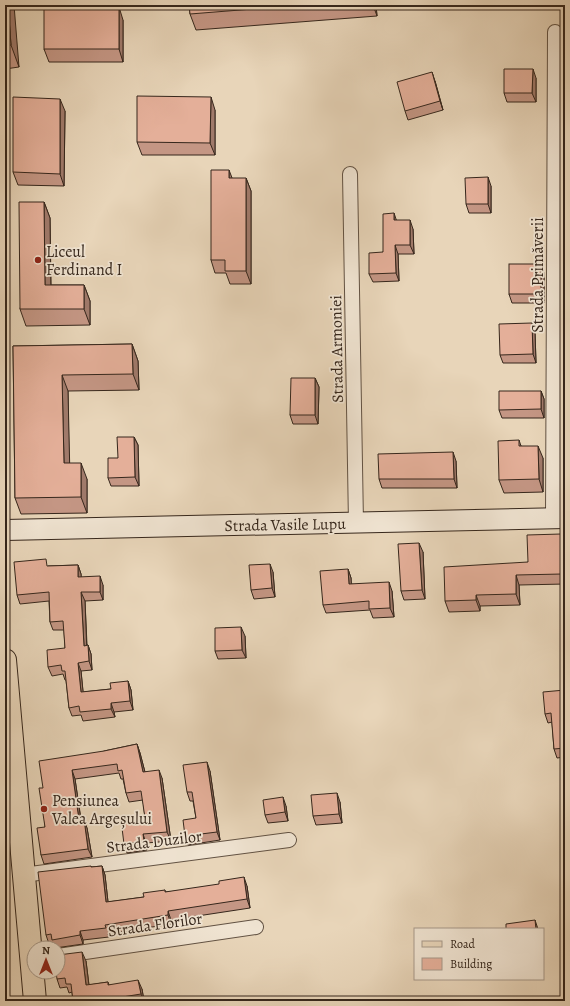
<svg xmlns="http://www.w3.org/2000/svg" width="570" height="1006" viewBox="0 0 570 1006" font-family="Alegreya,serif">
	<rect width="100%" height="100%" fill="#e8d5b9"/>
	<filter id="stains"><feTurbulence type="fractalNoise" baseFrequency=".005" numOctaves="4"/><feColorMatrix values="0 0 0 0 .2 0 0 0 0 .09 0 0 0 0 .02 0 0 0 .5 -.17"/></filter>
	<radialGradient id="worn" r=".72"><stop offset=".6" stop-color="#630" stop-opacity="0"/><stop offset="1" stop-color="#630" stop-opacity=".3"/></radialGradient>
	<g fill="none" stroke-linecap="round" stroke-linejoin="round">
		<g stroke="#625243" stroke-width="16">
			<g id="street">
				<path d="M350 174 356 523"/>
				<path d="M553 519 555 32"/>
				<path d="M23 875 289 840"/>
				<path d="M58 956 256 927"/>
			</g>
		</g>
		<g stroke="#36271c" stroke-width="22">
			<path id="secondary" d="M5 530 565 518"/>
		</g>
		<g stroke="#36271c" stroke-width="24">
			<path id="primary" d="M5 660 35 1001"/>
		</g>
		<use href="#street" stroke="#f0e4d2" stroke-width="14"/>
		<use href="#secondary" stroke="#f0e4d2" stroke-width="20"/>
		<use href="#primary" stroke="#e8d5b9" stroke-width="22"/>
	</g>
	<g fill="#c49684" stroke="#36271c">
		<path d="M5 5 19 67 5 69Z"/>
		<path d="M129 5H142L129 6Z"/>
		<path d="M189 5H376L377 16 196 30 190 14Z"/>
		<path d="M123 20V62H49L44 49Z"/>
		<path d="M536 78V102H507L504 93Z"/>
		<path d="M435 81 443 110 408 120 405 111Z"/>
		<path d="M215 110V155H142L137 142Z"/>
		<path d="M65 111 64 186 18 185 13 172Z"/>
		<path d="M246 178 251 191V284H230L226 273H215L211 260Z"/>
		<path d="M491 186V213H469L466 204Z"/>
		<path d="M44 202 50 218 51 285H84L90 301V325L26 326 20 309Z"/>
		<path d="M396 220 413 229 414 254H398L399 281 373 282 369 274 383 252Z"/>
		<path d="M544 273V303H512L509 294Z"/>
		<path d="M535 332 536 363H503L500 355Z"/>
		<path d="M132 344 138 361 139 390 68 391 69 463 87 479V513L21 514 15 498 13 346Z"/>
		<path d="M315 378 319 387 318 424H293L290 415Z"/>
		<path d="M541 391 544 399V418H502L499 410Z"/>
		<path d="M134 437 138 445 139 486H111L108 478 118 458Z"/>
		<path d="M519 440 521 446 543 458V492L504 493 499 480Z"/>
		<path d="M456 461 457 488H382L379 479Z"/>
		<path d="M561 534 565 544V584L519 585 520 605 480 606V611L449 612 445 601 528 562Z"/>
		<path d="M423 552 425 599 404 600 401 591Z"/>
		<path d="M78 565 81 574V577L103 585V600L85 601 87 645H88L91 654 92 670 81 671 83 692 111 689 128 681 131 690 133 710 114 712 115 717 83 721 81 715 72 716 69 708 66 680H65L63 674 52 676 48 667 65 648 64 630H53L50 622 49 601 20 604 17 595 48 566Z"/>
		<path d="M348 569 351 578V584L392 591 394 617 373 618 370 610 326 613 323 605Z"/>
		<path d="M273 572 275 597 254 599 251 590Z"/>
		<path d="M245 636 246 658 218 659 215 651Z"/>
		<path d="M565 690V757L557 758 554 749 552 722 548 723 545 714Z"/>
		<path d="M137 744 140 753 145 772 162 778 171 841 146 843 147 850 127 853 124 844 145 818 143 800 129 802 126 793 123 779H121L119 773 75 779 81 819 87 828 92 857 44 864 41 855 45 827 43 788 104 751Z"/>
		<path d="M210 771 220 840 188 845 185 836 196 818 193 801H190L187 792Z"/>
		<path d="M340 802 342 823 316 825 313 816Z"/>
		<path d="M286 806 288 821 268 823 265 815Z"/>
		<path d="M91 866V867L102 866 105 875 108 902 144 897 165 890V892L247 886 250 908 171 920V924L108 934 109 937 83 940V944L55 948 53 943 49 944 46 935Z"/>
		<path d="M86 961 89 985 108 982 109 985 142 989 144 1001H73L72 992 69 993 67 987 60 988 57 979Z"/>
	</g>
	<g fill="#a07a6b" stroke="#36271c">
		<path d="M8 5H14L19 67 11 45Z"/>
		<path d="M373 5H376L377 16Z"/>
		<path d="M119 7 123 20V62L119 49Z"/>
		<path d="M533 69 536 78V102L532 93Z"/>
		<path d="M432 72 435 81 443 110 440 101Z"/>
		<path d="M211 97 215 110V155L210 143Z"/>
		<path d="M60 99 65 111 64 186 60 174Z"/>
		<path d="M229 170 234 183 229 178Z"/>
		<path d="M488 177 491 186V213L488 204Z"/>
		<path d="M246 178 251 191V284L246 271Z"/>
		<path d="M44 202 50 218 51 301 45 285Z"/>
		<path d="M394 213 397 222 394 220Z"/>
		<path d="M410 220 413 229 414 254 410 245Z"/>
		<path d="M395 245 398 254 399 281 396 273Z"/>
		<path d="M541 264 544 273V303L541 294Z"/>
		<path d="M84 285 90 301V325L84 309Z"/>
		<path d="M532 323 535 332 536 363 533 354Z"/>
		<path d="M132 344 138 361 139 390 133 374Z"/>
		<path d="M62 375 68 391 70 479 64 463Z"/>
		<path d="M315 378 319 387 318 424 315 415Z"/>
		<path d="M541 391 544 399V418L541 409Z"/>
		<path d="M134 437 138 445 139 486 135 477Z"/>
		<path d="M538 446 543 458V492L539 479Z"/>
		<path d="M453 452 456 461 457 488 454 479Z"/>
		<path d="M81 463 87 479V513L81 497Z"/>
		<path d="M561 534 565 544V582L562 574Z"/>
		<path d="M419 543 423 552 425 599 422 590Z"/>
		<path d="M270 564 273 572 275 597 272 588Z"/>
		<path d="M78 565 81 574 82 586 78 577Z"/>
		<path d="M348 569 351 578 352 593 349 584Z"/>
		<path d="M516 575 519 585 520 605 516 594Z"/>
		<path d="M100 576 103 585V600L100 592Z"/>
		<path d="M389 582 392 591 394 617 390 608Z"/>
		<path d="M81 592 85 601 87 654 84 646Z"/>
		<path d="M476 595 480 606V611L476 600Z"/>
		<path d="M241 627 245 636 246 658 242 650Z"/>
		<path d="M88 645 91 654 92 670 89 661Z"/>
		<path d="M78 663 81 671 84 701 81 692Z"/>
		<path d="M128 681 131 690 133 710 130 701Z"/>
		<path d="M111 703 114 712 115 717 111 709Z"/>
		<path d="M137 744 140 753 147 780 143 772Z"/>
		<path d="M207 762 210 771 220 840 217 832Z"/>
		<path d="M72 770 75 779 82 828 79 820Z"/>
		<path d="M159 770 162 778 171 841 167 832Z"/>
		<path d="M337 793 340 802 342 823 339 814Z"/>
		<path d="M283 797 286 806 288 821 285 812Z"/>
		<path d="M84 819 87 828 92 857 88 849Z"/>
		<path d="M143 834 146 843 147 850 144 841Z"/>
		<path d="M102 866 105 875 109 911 106 902Z"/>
		<path d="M244 877 247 886 250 908 247 899Z"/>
		<path d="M168 911 171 920V924L168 915Z"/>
		<path d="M535 920 538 929H536Z"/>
		<path d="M80 931 83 940V944L80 935Z"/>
		<path d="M82 952 86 961 90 994 86 985Z"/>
		<path d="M138 980 142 989 144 1001 141 994Z"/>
	</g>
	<g fill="#e4af99" stroke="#36271c">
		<path d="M5 5H8L11 45 5 46Z"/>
		<path d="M189 5H303L190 14Z"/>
		<rect x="44" y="7" width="75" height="42"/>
		<path d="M504 69H533L532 93H504Z"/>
		<path d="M432 72 440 101 405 111 397 82Z"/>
		<path d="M137 96 211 97 210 143 137 142Z"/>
		<path d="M13 97 60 99V174L13 172Z"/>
		<path d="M211 170H229V178H246V271H225V260H211Z"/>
		<path d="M488 177V204H466L465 178Z"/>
		<path d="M19 202H44L45 285H84V309H20Z"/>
		<path d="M394 213V220H410V245H395L396 273 369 274V253L383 252V214Z"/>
		<rect x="509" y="264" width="32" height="30"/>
		<path d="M532 323 533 354 500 355 499 324Z"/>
		<path d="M132 344 133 374 62 375 64 463H81V497L15 498 13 346Z"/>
		<path d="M291 378H315V415H290Z"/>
		<path d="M499 391H541V409L499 410Z"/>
		<path d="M117 437H134L135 477 108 478V458H118Z"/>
		<path d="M519 440V446H538L539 479 499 480 498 441Z"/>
		<path d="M453 452 454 479H379L378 454Z"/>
		<path d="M561 534 562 574 516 575V594L476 595V600L445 601 444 567 528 562 527 535Z"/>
		<path d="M419 543 422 590 401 591 398 544Z"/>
		<path d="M46 559 47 566 78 565V577L100 576V592H81L84 646 88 645 89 661 78 663 81 692 111 689 110 683 128 681 130 701 111 703V709L80 712 79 706 69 708 65 671H62L61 665 48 667 47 650 65 648 63 621 50 622 49 592 17 595 14 562Z"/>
		<path d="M270 564 272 588 251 590 249 565Z"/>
		<path d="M348 569 349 584 389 582 390 608 369 609V601L323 605 320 571Z"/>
		<path d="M241 627 242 650 215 651V628Z"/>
		<path d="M565 690V748L554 749 551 713 545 714 543 692Z"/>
		<path d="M137 744 143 772 159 770 167 832 143 834 144 841 124 844 121 820 145 818 141 791 126 793 122 770 118 771 117 764 72 770 79 820 84 819 88 849 41 855 37 828 45 827 39 788H43L39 761 104 751Z"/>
		<path d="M207 762 217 832 185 836 183 820 196 818 192 792H187L183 765Z"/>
		<path d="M337 793 339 814 313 816 311 795Z"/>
		<path d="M283 797 285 812 265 815 263 800Z"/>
		<path d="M91 866V867L102 866 106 902 144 897 143 893 165 890V892L219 884V881L244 877 247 899 168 911V915L105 925 106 928 80 931V935L52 940 51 934 46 935 38 872Z"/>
		<path d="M535 920 536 929H506V924Z"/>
		<path d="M82 952 86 985 108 982V985L138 980 141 994 110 999V1001H73L71 984H66L65 978 57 979 56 972H58V955Z"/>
	</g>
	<g fill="#8f2418" stroke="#f0e4d2" stroke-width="1.5">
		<circle cx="38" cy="260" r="4"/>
		<circle cx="44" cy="809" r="4"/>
	</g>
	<g text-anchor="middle" stroke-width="3.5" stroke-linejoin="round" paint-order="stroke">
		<g font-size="16" fill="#36271c" stroke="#f0e4d2" text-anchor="start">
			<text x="46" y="257">Liceul<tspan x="46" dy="18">Ferdinand I</tspan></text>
			<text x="52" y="806">Pensiunea<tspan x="52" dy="18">Valea Argeșului</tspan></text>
		</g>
		<g font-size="16" fill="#36271c" stroke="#f0e4d2">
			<text transform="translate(537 275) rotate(-90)" y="6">Strada Primăverii</text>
			<text transform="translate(336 349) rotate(-91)" y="6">Strada Armoniei</text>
			<text transform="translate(285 524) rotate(-1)" y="6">Strada Vasile Lupu</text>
			<text transform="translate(154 841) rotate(-7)" y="6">Strada Duzilor</text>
			<text transform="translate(155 924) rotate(-8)" y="6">Strada Florilor</text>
		</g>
	</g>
	<rect width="570" height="1006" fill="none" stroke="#e8d5b9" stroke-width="20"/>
	<rect x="6" y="6" width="558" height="994" fill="none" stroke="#36271c" stroke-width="2"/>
	<rect x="10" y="10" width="550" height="986" fill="none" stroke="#36271c"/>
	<rect x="414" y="928" width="130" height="52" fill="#f0e4d2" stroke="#a69889"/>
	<rect x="422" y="941" width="20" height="6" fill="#e8d5b9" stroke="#a69889"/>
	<text x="450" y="948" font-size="12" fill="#36271c">Road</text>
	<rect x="422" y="958" width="20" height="12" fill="#e4af99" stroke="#a69889"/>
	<text x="450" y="968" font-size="12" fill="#36271c">Building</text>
	<g transform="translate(46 960)"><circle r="19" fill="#f0e4d2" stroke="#a69889"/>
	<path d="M0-3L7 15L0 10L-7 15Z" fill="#8f2418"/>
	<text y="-6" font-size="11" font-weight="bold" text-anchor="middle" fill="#36271c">N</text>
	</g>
	<rect width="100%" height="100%" filter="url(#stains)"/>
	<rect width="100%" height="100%" fill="url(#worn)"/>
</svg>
